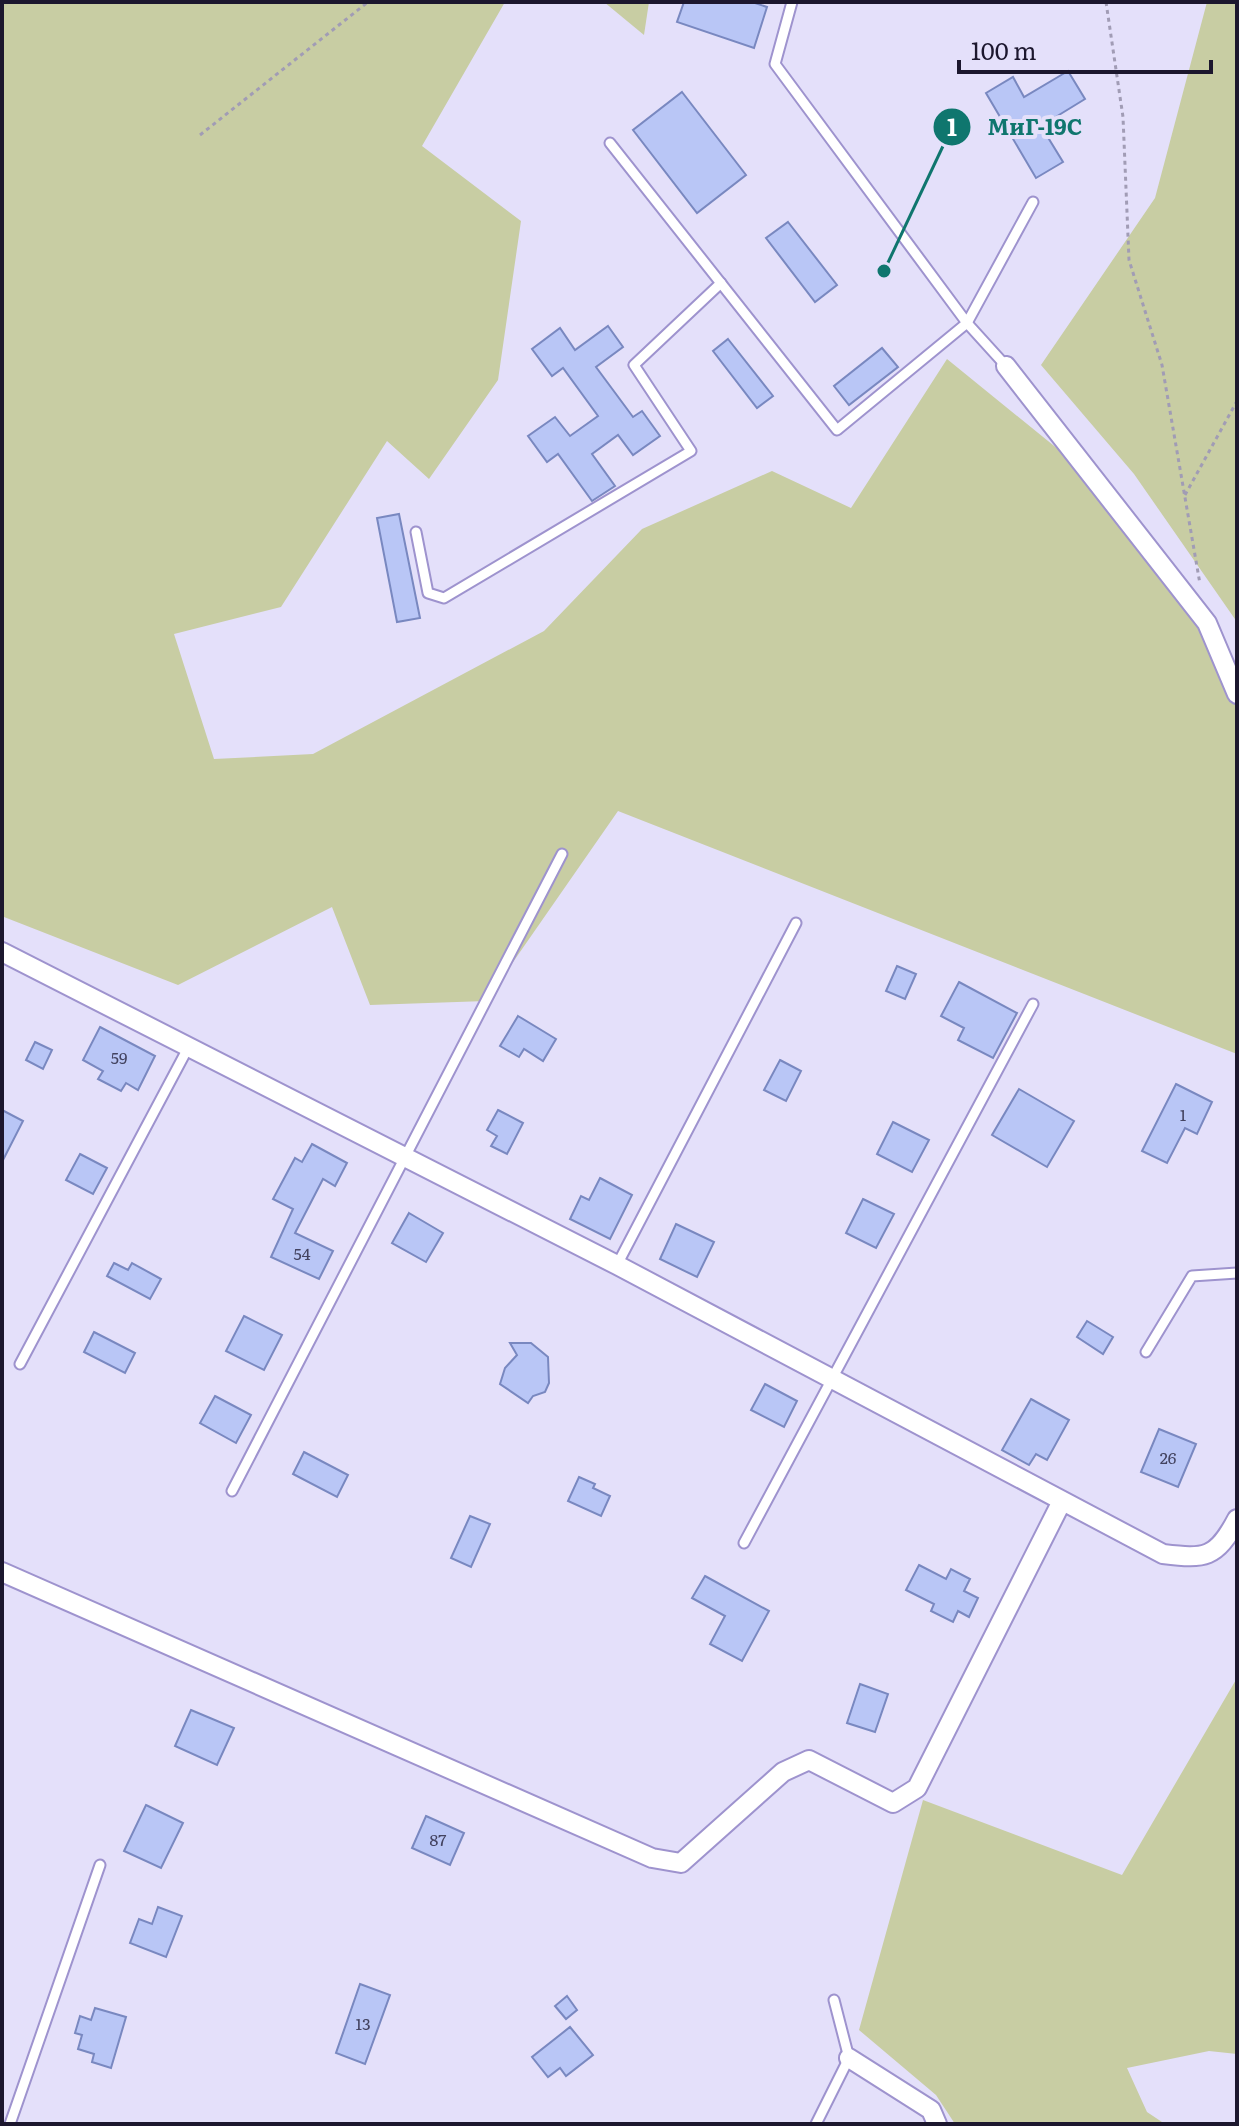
<svg xmlns="http://www.w3.org/2000/svg" width="1239" height="2126" viewBox="0 0 1239 2126" font-family="Literata,serif">
	<rect width="100%" height="100%" fill="#e4e0fa"/>
	<g fill="#c8cda3">
		<path d="M2 2H505L422 146 521 221 498 380 429 479 387 441 281 607 174 634 214 759 313 754 544 631 642 529 772 471 851 508 947 359 1117 497 1237 666V1054L618 811 486 1001 370 1005 332 907 178 985 4 917Z"/>
		<path d="M604 2H649L644 35Z"/>
		<path d="M1207 2H1237V622L1134 474 1041 365 1155 198Z"/>
		<path d="M1237 1678V2054L1209 2051 1127 2068 1147 2112 1165 2124H955L936 2095 859 2030 923 1800 1122 1875Z"/>
	</g>
	<g fill="#b9c6f6" stroke="#7988c0" stroke-width="2">
		<path d="M684 2H752L767 7 754 48 677 22Z"/>
		<path d="M1068 71 1085 99 1041 126 1063 162 1036 178 986 93 1013 77 1024 97Z"/>
		<path d="M682 92 746 175 697 213 633 130Z"/>
		<path d="M788 222 837 285 815 302 766 238Z"/>
		<path d="M608 326 623 347 596 367 633 417 642 411 660 436 633 455 618 435 592 454 615 486 592 501 558 454 547 462 528 436 555 417 570 436 598 416 563 368 552 376 532 349 560 328 575 350Z"/>
		<path d="M728 339 773 396 757 408 713 351Z"/>
		<path d="M882 348 898 367 849 405 834 386Z"/>
		<path d="M399 514 420 618 397 622 377 518Z"/>
		<path d="M897 966 916 974 905 999 886 991Z"/>
		<path d="M959 982 1017 1013 993 1058 958 1040 964 1028 941 1016Z"/>
		<path d="M518 1016 556 1039 543 1061 524 1049 519 1057 500 1046Z"/>
		<path d="M100 1027 155 1056 138 1090 126 1083 121 1091 98 1079 103 1071 83 1060Z"/>
		<path d="M35 1042 52 1050 43 1069 26 1060Z"/>
		<path d="M780 1060 801 1071 786 1101 764 1090Z"/>
		<path d="M1176 1084 1212 1102 1197 1134 1185 1128 1167 1163 1142 1151Z"/>
		<path d="M1019 1089 1074 1121 1047 1167 992 1135Z"/>
		<path d="M2 1110 23 1121 2 1162Z"/>
		<path d="M498 1110 523 1123 507 1154 491 1146 497 1136 487 1130Z"/>
		<path d="M893 1122 929 1140 912 1172 877 1154Z"/>
		<path d="M312 1144 347 1163 335 1186 323 1179 295 1233 333 1251 319 1279 271 1257 293 1209 273 1199 295 1158 302 1162Z"/>
		<path d="M80 1154 107 1168 93 1194 66 1180Z"/>
		<path d="M600 1178 632 1195 610 1239 570 1219 581 1196 589 1200Z"/>
		<path d="M863 1199 894 1214 876 1248 846 1233Z"/>
		<path d="M409 1213 443 1233 426 1262 392 1243Z"/>
		<path d="M676 1224 714 1242 697 1277 660 1259Z"/>
		<path d="M114 1263 128 1270 132 1263 161 1279 150 1299 107 1276Z"/>
		<path d="M244 1316 282 1335 264 1370 226 1351Z"/>
		<path d="M1087 1321 1113 1337 1103 1354 1077 1337Z"/>
		<path d="M94 1332 135 1353 125 1373 84 1352Z"/>
		<path d="M510 1343H531L548 1357 549 1383 545 1392 533 1396 528 1403 500 1384 505 1368 517 1355Z"/>
		<path d="M765 1384 797 1401 784 1427 751 1410Z"/>
		<path d="M215 1396 251 1415 236 1443 200 1423Z"/>
		<path d="M1031 1399 1069 1420 1047 1460 1036 1454 1029 1465 1002 1450Z"/>
		<path d="M1159 1429 1196 1444 1178 1487 1141 1472Z"/>
		<path d="M304 1452 348 1475 337 1497 293 1474Z"/>
		<path d="M579 1477 595 1484 593 1488 610 1496 601 1516 568 1501Z"/>
		<path d="M470 1516 490 1524 471 1567 451 1558Z"/>
		<path d="M919 1565 946 1579 951 1569 970 1579 964 1591 978 1598 969 1617 958 1611 953 1622 931 1611 934 1604 906 1590Z"/>
		<path d="M705 1576 769 1611 742 1661 710 1644 725 1616 692 1598Z"/>
		<path d="M860 1684 888 1694 875 1732 847 1723Z"/>
		<path d="M191 1710 234 1728 217 1765 175 1746Z"/>
		<path d="M146 1805 183 1823 161 1868 124 1851Z"/>
		<path d="M426 1816 464 1833 450 1865 412 1848Z"/>
		<path d="M158 1907 182 1916 166 1957 130 1943 139 1919 152 1924Z"/>
		<path d="M360 1984 390 1995 365 2064 336 2053Z"/>
		<path d="M567 1996 577 2010 566 2019 555 2006Z"/>
		<path d="M95 2008 126 2017 111 2068 92 2062 94 2054 78 2049 82 2035 75 2033 80 2016 91 2020Z"/>
		<path d="M570 2027 593 2055 566 2076 560 2068 548 2077 532 2057Z"/>
	</g>
	<g fill="none" stroke-linecap="round" stroke-linejoin="round">
		<g stroke="#9e93ce" stroke-width="13">
			<g id="lane">
				<path d="M792 2 775 64 967 323 1033 202"/>
				<path d="M610 143 837 430 967 323 1006 366"/>
				<path d="M416 532 428 593 444 598 691 451 634 365 721 283"/>
				<path d="M617 1265 796 923"/>
				<path d="M1146 1352 1192 1276 1237 1273"/>
				<path d="M20 1364 188 1048"/>
				<path d="M232 1491 562 854"/>
				<path d="M744 1543 1033 1004"/>
				<path d="M10 2124 100 1865"/>
				<path d="M816 2124 849 2058 834 2000"/>
			</g>
		</g>
		<g stroke="#9e93ce" stroke-width="22">
			<g id="street">
				<path d="M1006 366 1207 623 1237 694"/>
				<path d="M2 952 617 1265 1163 1554C1205 1559 1216 1559 1237 1519"/>
				<path d="M2 1572 652 1858 681 1863 783 1772 809 1760 893 1803 917 1788 1061 1503"/>
				<path d="M849 2058 931 2110 937 2124"/>
			</g>
		</g>
		<g stroke="#a19cb5" stroke-width="3" stroke-dasharray="4 4" stroke-linecap="butt">
			<path d="M1106 2 1123 117 1129 260 1162 365 1200 584"/>
			<path d="M200 135 368 2"/>
			<path d="M1185 495 1237 401"/>
		</g>
		<use href="#lane" stroke="#fff" stroke-width="9"/>
		<use href="#street" stroke="#fff" stroke-width="18"/>
	</g>
	<g text-anchor="middle" stroke-width="8" stroke-linejoin="round" paint-order="stroke">
		<g font-size="16" fill="#434360">
			<text x="119" y="1064">59</text>
			<text x="1183" y="1121">1</text>
			<text x="302" y="1260">54</text>
			<text x="1168" y="1464">26</text>
			<text x="438" y="1846">87</text>
			<text x="363" y="2030">13</text>
		</g>
	</g>
	<path fill="none" stroke="#0f766e" stroke-width="3" d="M884 271L952 127"/>
	<g fill="#0f766e" stroke="#e4e0fa" stroke-width="3">
		<circle cx="884" cy="271" r="8"/>
		<circle cx="952" cy="127" r="20"/>
	</g>
	<g font-size="24" text-anchor="middle" font-weight="bold" fill="#fff">
		<text x="952" y="136">1</text>
	</g>
	<g font-size="22" text-anchor="middle" font-weight="bold" fill="#0f766e" stroke="#e4e0fa" stroke-width="8" stroke-linejoin="round" paint-order="stroke">
		<text x="1035" y="135">МиГ-19С</text>
	</g>
	<rect width="1239" height="2126" fill="none" stroke="#1c172e" stroke-width="8"/>
	<path d="M959 60v12h252v-12" fill="none" stroke="#1c172e" stroke-width="4"/>
	<text x="971" y="60" font-size="24" fill="#1c172e" stroke="#e4e0fa" stroke-width="6" paint-order="stroke">100 m</text>
</svg>
